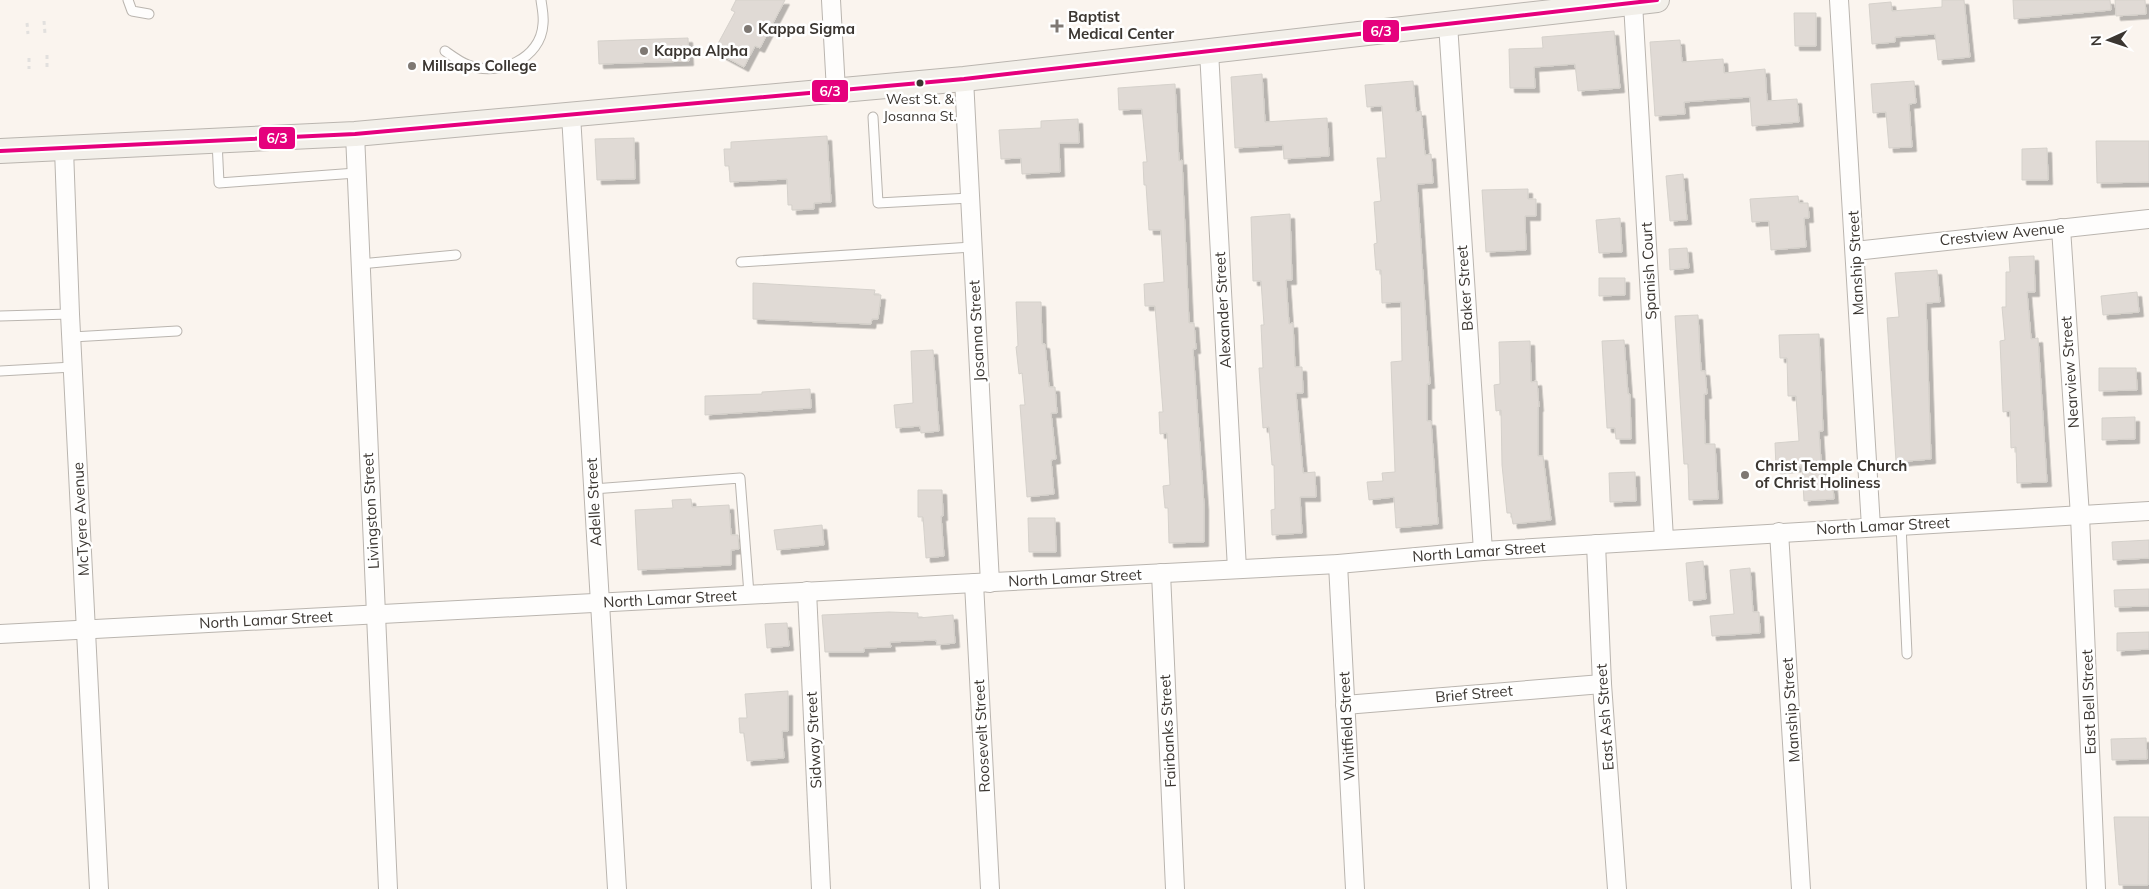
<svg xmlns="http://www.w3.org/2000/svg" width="2149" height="889" viewBox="0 0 2149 889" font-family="Mulish,sans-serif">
	<defs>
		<filter id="shadow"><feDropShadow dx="4.5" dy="4.5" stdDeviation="0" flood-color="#0004"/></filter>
	</defs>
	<rect width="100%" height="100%" fill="#faf4ee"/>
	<g fill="#e0dad5" stroke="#d5d1cb" filter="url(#shadow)">
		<path d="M736 0H785L760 48 755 46 744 67 714 51 735 12 731 10Z"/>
		<path d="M1942 0H1964L1970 57 1938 60 1935 34 1895 37V42L1872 44 1869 4 1891 2 1892 11 1942 7Z"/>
		<path d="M2013 0H2110L2111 10 2014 19Z"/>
		<path d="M2115 0H2145L2146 14 2116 16Z"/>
		<path d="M1794 13H1816V46H1795Z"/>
		<path d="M1614 31 1620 88 1578 91 1575 64 1534 67 1535 88H1510L1509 49 1543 48 1542 37Z"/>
		<path d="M688 38 689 61 599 64 598 41Z"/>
		<path d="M1680 40 1682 62 1723 59 1724 73 1765 69 1767 101 1797 99 1799 122 1752 126 1750 97 1684 102 1685 114 1655 116 1650 42Z"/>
		<path d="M1262 74 1265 122 1327 118 1329 156 1284 159 1283 145 1235 148 1231 77Z"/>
		<path d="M1413 81 1416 112 1421 111 1425 155 1431 154 1433 183 1417 184 1430 384H1427V421H1431L1438 524 1396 528 1394 497 1369 500 1367 482 1383 481 1382 473 1395 472 1391 362 1402 361 1401 302 1382 303 1381 270H1376L1374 244 1377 243 1374 202 1381 201 1377 158H1386L1382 106 1367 107 1365 85Z"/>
		<path d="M1914 81 1916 103 1909 104 1912 147 1889 148 1886 112 1873 113 1871 84Z"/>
		<path d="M1175 84 1179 161 1182 160 1189 323H1194L1196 349H1193L1204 505V542L1169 543 1168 508H1165L1163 486 1170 485 1167 433 1160 434 1159 412H1163L1155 306H1145L1144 284 1164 282 1161 230H1149L1146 185H1144L1143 162H1147L1142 109 1119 110 1118 88Z"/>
		<path d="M1078 119 1079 143H1059L1060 172 1022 174 1021 158 1001 159 999 130 1041 128V121Z"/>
		<path d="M827 136 831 202 814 203V209L792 210V205H788L787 179 730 182 729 166H725L724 149H731V142Z"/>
		<path d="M634 138 635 179 597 180 595 139Z"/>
		<path d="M2096 141H2149V182L2097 183Z"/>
		<path d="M2047 148 2048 180H2022V149Z"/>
		<path d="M1683 174 1687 220 1670 221 1666 176Z"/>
		<path d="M1528 189V199H1536V216H1525L1526 250 1486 252 1482 190Z"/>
		<path d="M1798 196 1799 203H1808L1809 218H1804L1806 247 1771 250 1769 221 1752 222 1750 199Z"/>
		<path d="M1290 214 1292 280H1286L1289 324 1293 323 1295 367H1302L1303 393H1296L1303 473 1315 472 1316 497H1300L1302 533 1272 535 1271 510 1275 509 1274 465H1272L1269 427 1263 428 1259 368H1263L1261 325H1264L1261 281H1253L1251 217Z"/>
		<path d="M1620 218 1622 252 1599 253 1596 220Z"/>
		<path d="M1687 248 1689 268 1670 270 1669 249Z"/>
		<path d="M2034 256 2035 292H2027L2031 339 2038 338 2047 482 2017 483 2016 447 2011 448 2010 411 2003 412 2000 341 2005 340 2002 307H2006V272H2010L2009 257Z"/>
		<path d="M1937 270 1940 302 1926 303 1931 459 1896 462 1887 318 1899 317 1895 273Z"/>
		<path d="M1599 278H1625V295L1599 296Z"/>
		<path d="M753 283 875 290 874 295H881L878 319H872L871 324 753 319Z"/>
		<path d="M2137 292 2139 312 2103 315 2101 296Z"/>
		<path d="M1016 302H1041L1042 344H1045L1049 387H1055L1057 413H1051L1056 459 1051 460 1054 494 1027 497 1020 405H1025L1022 373 1019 374 1016 347 1018 346Z"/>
		<path d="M1698 315 1701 371H1705L1707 394H1704L1705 444H1715L1718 499 1689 500 1688 464H1684L1675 316Z"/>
		<path d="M1819 334 1823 431H1819L1822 476H1832L1834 499 1804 501 1802 467 1776 469 1775 443 1799 441 1796 396H1788L1787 358H1780L1779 335Z"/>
		<path d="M1624 340 1628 394H1630L1631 439H1616L1615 428H1607L1602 341Z"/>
		<path d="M1530 341 1531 382 1537 381 1539 407H1538V456H1543L1551 520 1513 524 1511 513H1507L1502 465 1501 410 1496 411 1494 385 1500 384 1499 342Z"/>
		<path d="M933 350 939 431 921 433 920 426 896 428 894 405 913 403 911 351Z"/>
		<path d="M2099 368H2136L2137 390 2099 391Z"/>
		<path d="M810 389 811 408 705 415V396L762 394V392Z"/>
		<path d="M2135 417V439L2102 440V418Z"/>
		<path d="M1635 472 1636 501 1610 502 1609 473Z"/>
		<path d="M918 490H942L943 516H941L944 556 926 558 923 517H918Z"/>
		<path d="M691 499 692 507 729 505 731 535H738L739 549 731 550V565L638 570 635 510 673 508 672 500Z"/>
		<path d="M1028 518H1055L1056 552H1029Z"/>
		<path d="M822 525 824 545 777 550 774 530Z"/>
		<path d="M2149 540V558L2113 560 2112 542Z"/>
		<path d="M1703 561 1706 599 1689 601 1686 563Z"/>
		<path d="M1750 568 1753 612H1759L1760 633 1712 636 1710 616 1734 614 1730 570Z"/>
		<path d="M2149 589V606L2115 607 2114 590Z"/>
		<path d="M889 612 918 613V618L953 615 955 643 937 645 936 640 890 642 891 647 864 648V652H825L822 615Z"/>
		<path d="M787 623 789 646 767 648 765 624Z"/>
		<path d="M2149 632V649L2117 651V633Z"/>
		<path d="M788 691V731H782L784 758 747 761 744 733H740L739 718H747L745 694Z"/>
		<path d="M2146 738 2147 759 2112 760 2111 739Z"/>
		<path d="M2114 817H2149L2148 885H2119Z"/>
	</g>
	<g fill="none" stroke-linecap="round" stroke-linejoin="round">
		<g stroke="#bab5af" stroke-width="11">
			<g id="lane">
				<path d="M128 0 132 11 149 14"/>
				<path d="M445 51C452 56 460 62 468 65 499 77 541 59 543 24 544 16 542 8 541 0"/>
				<path d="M873 117 878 203 970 198"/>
				<path d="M217 141 219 183 356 173"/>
				<path d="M741 262 972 247"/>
				<path d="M360 264 456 255"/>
				<path d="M0 316 70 314"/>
				<path d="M72 337 177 331"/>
				<path d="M0 371 73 367"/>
				<path d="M593 489 740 478 749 594"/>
				<path d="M1901 525 1907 654"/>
			</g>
		</g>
		<g stroke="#bab5af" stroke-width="20">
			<g id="street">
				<path d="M831 0 836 91"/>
				<path d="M1839 0 1871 527"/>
				<path d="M1633 3 1664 539"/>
				<path d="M1448 24 1483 551"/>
				<path d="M1209 51 1237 569"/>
				<path d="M964 79 990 583"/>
				<path d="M571 115 617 889"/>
				<path d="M355 134 388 889"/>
				<path d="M64 149 70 314 99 889"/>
				<path d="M2061 228 2080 516 2096 889"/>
				<path d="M1855 251 2149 219"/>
				<path d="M1779 532 1801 889"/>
				<path d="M1596 544 1602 684 1617 889"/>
				<path d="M1338 564 1355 889"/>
				<path d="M1161 573 1175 889"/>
				<path d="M974 583 990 889"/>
				<path d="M807 591 821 889"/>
				<path d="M0 634 1338 564 1483 551 2149 511"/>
				<path d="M1345 705 1602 684"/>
			</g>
		</g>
		<g stroke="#bab5af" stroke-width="26">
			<path id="secondary" d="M0 151 355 134 964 79 1657 0"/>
		</g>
		<g stroke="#e2e0de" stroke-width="3" stroke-dasharray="4 4" stroke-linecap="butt">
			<path d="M44 21 45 34"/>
			<path d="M27 23 28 34"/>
			<path d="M47 55V68"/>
			<path d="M29 58V69"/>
		</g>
		<use href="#lane" stroke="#fefdfc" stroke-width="9"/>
		<use href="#street" stroke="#fefdfc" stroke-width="18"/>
		<use href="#secondary" stroke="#f2efe9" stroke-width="24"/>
		<g stroke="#fff" stroke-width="8">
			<path id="bus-1" d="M0 151 355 134 964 79 1657 0"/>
		</g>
		<use href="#bus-1" stroke="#e5007d" stroke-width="4"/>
	</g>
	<g fill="#7e7873" stroke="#fff" stroke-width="2">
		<path d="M1054.5 18.5h5v5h5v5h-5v5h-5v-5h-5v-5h5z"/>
		<circle cx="748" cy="29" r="5"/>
		<circle cx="644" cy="51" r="5"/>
		<circle cx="412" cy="66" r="5"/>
		<circle cx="1745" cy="475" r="5"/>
	</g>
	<circle fill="#3b3631" stroke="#fff" stroke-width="2" cx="920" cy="83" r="4.5"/>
	<g text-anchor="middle" stroke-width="5" stroke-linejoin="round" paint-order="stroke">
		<g font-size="14" fill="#3b3631" stroke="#fff">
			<text x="920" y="104">West St. &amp;<tspan x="920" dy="17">Josanna St.</tspan></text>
		</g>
		<g font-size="15" font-weight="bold" fill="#3b3631" stroke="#fff" text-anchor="start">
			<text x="1068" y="22">Baptist<tspan x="1068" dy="17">Medical Center</tspan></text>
			<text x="758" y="34">Kappa Sigma</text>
			<text x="654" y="56">Kappa Alpha</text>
			<text x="422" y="71">Millsaps College</text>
			<text x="1755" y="471">Christ Temple Church<tspan x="1755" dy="17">of Christ Holiness</tspan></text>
		</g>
		<g font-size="15" fill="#3b3631" stroke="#fff">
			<text transform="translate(2002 234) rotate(-6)" y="5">Crestview Avenue</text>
			<text transform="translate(1856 263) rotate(-93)" y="5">Manship Street</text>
			<text transform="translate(1649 271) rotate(-93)" y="5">Spanish Court</text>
			<text transform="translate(1465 288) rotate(-94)" y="5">Baker Street</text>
			<text transform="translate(1223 310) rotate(-93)" y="5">Alexander Street</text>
			<text transform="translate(977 331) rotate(-93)" y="5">Josanna Street</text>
			<text transform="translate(2070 372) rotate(-94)" y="5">Nearview Street</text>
			<text transform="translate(594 502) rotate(-93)" y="5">Adelle Street</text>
			<text transform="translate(371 511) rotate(-93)" y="5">Livingston Street</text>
			<text transform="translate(81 519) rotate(-93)" y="5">McTyere Avenue</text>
			<text transform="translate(1883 526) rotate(-3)" y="5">North Lamar Street</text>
			<text transform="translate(1479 552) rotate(-4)" y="5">North Lamar Street</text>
			<text transform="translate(1075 578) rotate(-3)" y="5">North Lamar Street</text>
			<text transform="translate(670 599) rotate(-3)" y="5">North Lamar Street</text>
			<text transform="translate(266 620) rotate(-3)" y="5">North Lamar Street</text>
			<text transform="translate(1474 694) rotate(-5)" y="5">Brief Street</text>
			<text transform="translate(2089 702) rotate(-92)" y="5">East Bell Street</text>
			<text transform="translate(1791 710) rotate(-94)" y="5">Manship Street</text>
			<text transform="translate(1605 717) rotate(-94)" y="5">East Ash Street</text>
			<text transform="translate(1347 726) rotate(-93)" y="5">Whitfield Street</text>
			<text transform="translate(1168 731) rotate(-93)" y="5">Fairbanks Street</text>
			<text transform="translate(982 736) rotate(-93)" y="5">Roosevelt Street</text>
			<text transform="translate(814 740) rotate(-93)" y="5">Sidway Street</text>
		</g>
	</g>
	<g stroke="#fff" stroke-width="2">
		<rect x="1362" y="19" width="38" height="24" rx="5" fill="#e5007d"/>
		<rect x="811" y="79" width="38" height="24" rx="5" fill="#e5007d"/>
		<rect x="258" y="126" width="38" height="24" rx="5" fill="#e5007d"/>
	</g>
	<g font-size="14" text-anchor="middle" font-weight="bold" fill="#fff">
		<text x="1381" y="36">6/3</text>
		<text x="830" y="96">6/3</text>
		<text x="277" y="143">6/3</text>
	</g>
	<g transform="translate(2109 40) rotate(267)" stroke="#ffffff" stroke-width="4" paint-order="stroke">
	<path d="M0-4L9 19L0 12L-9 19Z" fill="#3b3631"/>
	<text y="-8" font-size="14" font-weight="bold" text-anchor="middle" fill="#3b3631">N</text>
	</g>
</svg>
